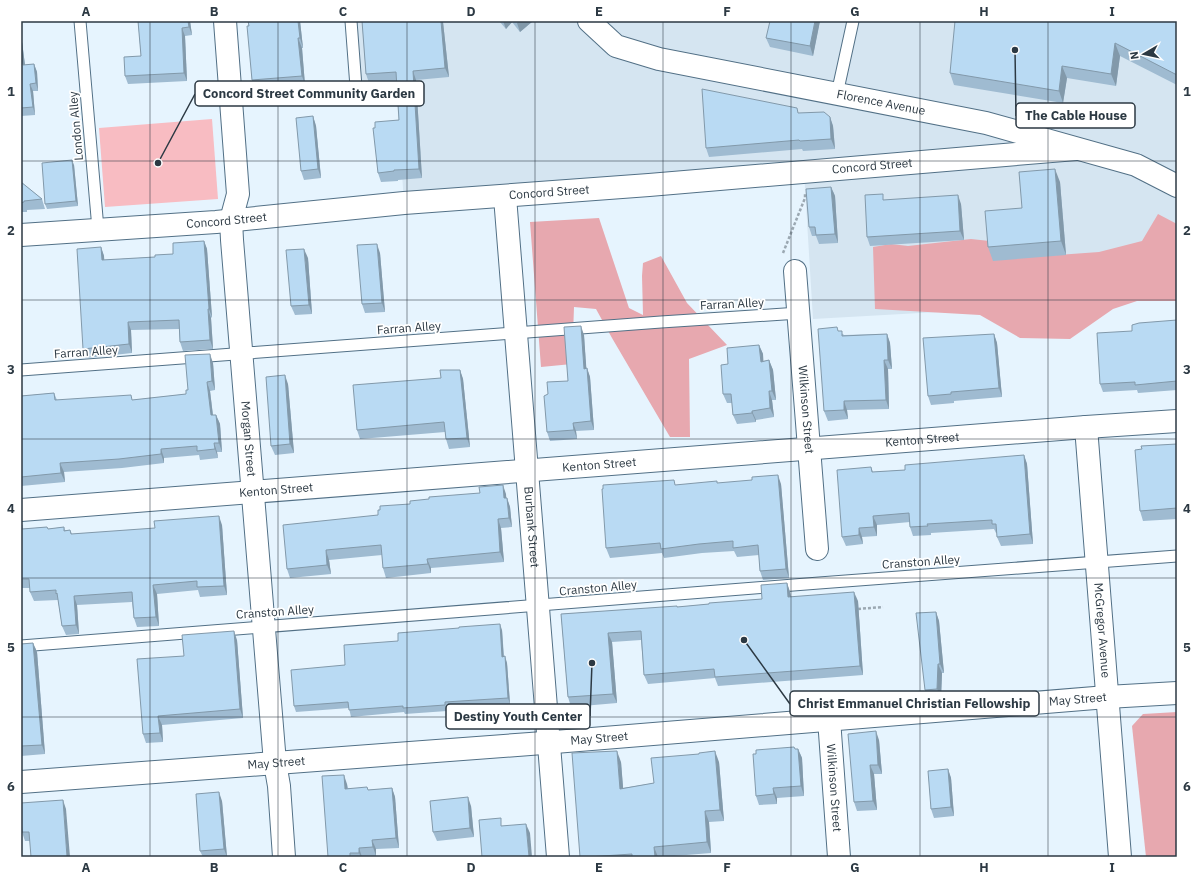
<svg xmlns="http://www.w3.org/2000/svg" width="1198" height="878" viewBox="0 0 1198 878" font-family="'IBM Plex Sans',sans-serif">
	<rect width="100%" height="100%" fill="#e6f4fe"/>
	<path fill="#d5e5f1" d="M351 21H1177V301H1137L813 319 804 172 404 203 396 85 356 87Z"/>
	<path fill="#f8bcc2" d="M212 119 218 199 105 207 99 128Z"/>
	<g fill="#e7a8af">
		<path d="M1158 214 1177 224V301H1137L1113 309 1070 339 1020 338 980 315 875 309 873 247 891 244 908 246 971 239 999 242 1002 259 1099 252 1142 241Z"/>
		<path d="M599 218 629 308 643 315 642 276 643 263 661 256 687 303 727 345 689 359 690 437H670L612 338 596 309 574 307 572 364 541 367 530 222Z"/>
		<path d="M1177 712V857H1146L1132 726 1143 714Z"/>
	</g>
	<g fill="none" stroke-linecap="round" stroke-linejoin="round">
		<g stroke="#527086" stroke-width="13">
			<g id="lane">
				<path d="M80 21 98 229"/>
				<path d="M837 94 853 21"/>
				<path d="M231 99 356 87 351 21"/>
				<path d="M21 370 661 322 799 313"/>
				<path d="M21 646 819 583 1177 556"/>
			</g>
		</g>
		<g stroke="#527086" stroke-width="24">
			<g id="street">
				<path id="s1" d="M225 21 238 194 231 220 232 240 275 763 279 786 284 857"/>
				<path id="s2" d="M505 197 558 857"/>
				<path id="s3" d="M21 235 216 222 404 203 649 185 1076 149"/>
				<path id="s4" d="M795 271 817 549"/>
				<path id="s5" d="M1086 427 1120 857"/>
				<path id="s6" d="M21 510 1086 427 1177 421"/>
				<path id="s7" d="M829 719 839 857"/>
				<path id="s8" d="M21 782 530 744 1107 697 1177 693"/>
			</g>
		</g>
		<g stroke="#527086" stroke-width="24">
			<g id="secondary">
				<path id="s9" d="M589 21 616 46 659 59 986 123 1136 165 1177 186"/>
			</g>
		</g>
		<g stroke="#9ba8b2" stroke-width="2.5" stroke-dasharray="3 2" stroke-linecap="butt">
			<path d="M783 253 805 198V194"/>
			<path d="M858 609 883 607"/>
		</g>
		<use href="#lane" stroke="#fff" stroke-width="11"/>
		<use href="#street" stroke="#fff" stroke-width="22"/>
		<use href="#secondary" stroke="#fff" stroke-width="22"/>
	</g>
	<g fill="#9fbbd1">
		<path d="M138 21H190L192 35 185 36 187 81 128 84 125 76 141 56Z"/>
		<path d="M248 21H300L303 48H302L305 85 255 90 252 80Z"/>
		<path d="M362 21H459L443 22 449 77 416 80 422 178 398 180V181L381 182 378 173 375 128 399 120 397 81 369 83 366 74Z"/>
		<path d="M499 21H533L520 32 512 22 506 29Z"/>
		<path d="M820 21 813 56 770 47 766 38Z"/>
		<path d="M1177 21V85L1120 56 1116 86 1067 78 1063 103 954 85 950 73Z"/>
		<path d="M21 34 25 65 34 64 37 72 38 91H33L35 115 21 116Z"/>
		<path d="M799 113 830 117 833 126 835 149 803 151 802 149 709 157 706 148Z"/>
		<path d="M313 116 316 126 321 178 304 180 301 171Z"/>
		<path d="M74 165 78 206 47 209 45 204Z"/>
		<path d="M21 182 42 199 45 209 27 210V212H21Z"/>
		<path d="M1060 182 1066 255 993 261 988 247 1022 208Z"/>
		<path d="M831 187 835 196 838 243 819 244 816 236H812L809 227Z"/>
		<path d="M885 200 961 204 964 240 870 246 867 237Z"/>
		<path d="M204 241 207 249 212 317 211 318 213 349 183 351 180 342 179 329 131 330 132 353 86 358 83 349 101 247 104 256V260L155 257 173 254Z"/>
		<path d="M380 253 385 312 365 313 362 304Z"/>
		<path d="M308 258 312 314 295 315 291 306Z"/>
		<path d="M1177 320V390L1138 393 1137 390 1103 392 1100 384 1132 331Z"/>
		<path d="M839 331 844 335 887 334 890 343 892 369H888L889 409 847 410 848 419 828 421 824 411Z"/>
		<path d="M994 334 997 343 1002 397 954 401V403L931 405 928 396Z"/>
		<path d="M584 335 586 368H587L590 377 594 430 576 431 577 439 550 441 547 432 548 394 568 381Z"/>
		<path d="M759 345 763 354V361L769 360 773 370 776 400H772L774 417 756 420V422L737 424 733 415 732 403H727L723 394 728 364Z"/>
		<path d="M213 363 215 390 210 391 213 415H216L220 424 222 452H217L218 458 200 460 199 455 164 458V463L122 468 64 472 65 482 21 486V396L54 393 57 400H133L186 394 188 390Z"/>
		<path d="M460 370 463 379 470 447 449 449 446 439 445 432 360 439 357 430 441 378Z"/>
		<path d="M288 384 294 453 275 455 271 446Z"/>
		<path d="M1177 444V519L1143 521 1140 511 1142 449Z"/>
		<path d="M1024 455 1027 464 1033 544 1001 546 997 537V533H996L994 529 931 533V535L913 536 910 527V522L877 525V536L862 537 863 544 846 546 842 537 871 467 873 472 905 470Z"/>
		<path d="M718 483 781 484 789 578 763 580 760 571 759 555 737 557 734 551 702 553 664 558 662 553 610 558 606 548 676 485Z"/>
		<path d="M506 494V498H507L510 507 512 527 501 528 504 562 431 568V573L386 578 383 568 382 555 329 560 331 574 290 578 287 569 378 515 410 504Z"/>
		<path d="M21 525 23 529 47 527 48 529 64 527 65 530H70L72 534 222 525 227 595 200 597 198 590 157 594 159 626 137 627 134 618 132 602 77 605 79 634 66 635 62 626 58 600 34 601 30 592V588H21Z"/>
		<path d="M787 583 790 592 791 597 858 601 863 675 718 686 715 678 648 684 644 675 641 640 612 642 617 703 571 707 568 697 561 614 678 607 762 599Z"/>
		<path d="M936 612 939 621 944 673H942L941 698 928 699 925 690Z"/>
		<path d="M502 630 504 656 507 663 510 704 447 709V711L405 714 404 712 351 717 349 708 296 712 294 706 345 665Z"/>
		<path d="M237 640 243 718 162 725 163 742 146 743 143 734 184 656Z"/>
		<path d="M33 643 37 652 45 754 21 756V644Z"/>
		<path d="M879 740 882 774H874L877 810 857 811 854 802Z"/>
		<path d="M795 749H798L802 758 804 796 777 798V804L759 805 756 796Z"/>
		<path d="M621 762 623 788 654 783 719 762 724 821 709 822 711 853 662 857H580Z"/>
		<path d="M948 769 951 778 954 816 934 818 931 809Z"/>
		<path d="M347 784 348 788 368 790 392 788 395 797 399 848 376 849V856L367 857H328Z"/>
		<path d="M222 801 227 857H203L200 851Z"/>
		<path d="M471 806 474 837 437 841 433 832Z"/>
		<path d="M66 809 30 841H25L22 832Z"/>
	</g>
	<g fill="#8299aa">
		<path d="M188 21H190L192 35 189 27Z"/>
		<path d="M298 21H300L303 48 300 38Z"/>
		<path d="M441 21H443V22L449 77 445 68Z"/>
		<path d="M503 21H512V22L506 29Z"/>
		<path d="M519 21H533L520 32 517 23Z"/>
		<path d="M815 21H820L813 56 810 46Z"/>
		<path d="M182 28 185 36 187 81 184 73Z"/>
		<path d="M21 34 26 73 23 65 21 48Z"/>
		<path d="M298 38 302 48 305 85 302 76Z"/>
		<path d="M1115 43 1120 56 1116 86 1111 74Z"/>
		<path d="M34 64 37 72 38 91 36 83Z"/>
		<path d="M1062 66 1067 78 1063 103 1059 91Z"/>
		<path d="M413 71 416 80 422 178 419 169Z"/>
		<path d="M30 84 33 91 35 115 33 107Z"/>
		<path d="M313 116 316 126 321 178 318 169Z"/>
		<path d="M830 117 833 126 835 149 831 139Z"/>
		<path d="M72 160 74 165 78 206 76 201Z"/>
		<path d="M1055 169 1060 182 1066 255 1061 241Z"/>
		<path d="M831 187 835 196 838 243 835 234Z"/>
		<path d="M958 195 961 204 964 240 960 231Z"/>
		<path d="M204 241 207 249 212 317 209 309Z"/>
		<path d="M377 244 380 253 385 312 382 303Z"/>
		<path d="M101 247 104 256 105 269 102 260Z"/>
		<path d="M304 249 308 258 312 314 309 305Z"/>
		<path d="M208 309 211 318 213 349 210 340Z"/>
		<path d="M128 322 131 330 132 353 129 344Z"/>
		<path d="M581 326 584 335 587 377 584 369Z"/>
		<path d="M887 334 890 343 892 369 888 360Z"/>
		<path d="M994 334 997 343 1002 397 999 388Z"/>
		<path d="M759 345 763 354 764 371 761 362Z"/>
		<path d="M210 354 213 363 215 390 212 381Z"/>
		<path d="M769 360 773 370 776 400 772 391Z"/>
		<path d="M884 360 888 369 889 409 886 400Z"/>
		<path d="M587 368 590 377 594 430 591 421Z"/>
		<path d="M460 370 463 379 470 447 467 438Z"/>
		<path d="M285 375 288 384 294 453 290 444Z"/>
		<path d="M207 382 210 391 214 425 211 415Z"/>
		<path d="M769 391 772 400 774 417 770 408Z"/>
		<path d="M844 401 847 410 848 419 844 410Z"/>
		<path d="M752 411 756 420V422L752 413Z"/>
		<path d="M216 415 220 424 222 452 219 443Z"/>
		<path d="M573 423 576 431 577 439 574 430Z"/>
		<path d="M214 443 217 452 218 458 215 449Z"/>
		<path d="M161 449 164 458V463L161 454Z"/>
		<path d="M1024 455 1027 464 1033 544 1030 534Z"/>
		<path d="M60 463 64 472 65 482 61 473Z"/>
		<path d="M778 475 781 484 789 578 786 569Z"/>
		<path d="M503 485 506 494 507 507 504 498Z"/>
		<path d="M507 498 510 507 512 527 509 518Z"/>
		<path d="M219 516 222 525 227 595 224 586Z"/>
		<path d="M873 516 877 525V536L874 527Z"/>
		<path d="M498 519 501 528 504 562 500 552Z"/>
		<path d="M859 528 862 537 863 544 859 535Z"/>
		<path d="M326 550 329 560 331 574 327 565Z"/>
		<path d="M427 559 431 568V573L428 564Z"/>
		<path d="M787 583 790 592 792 606 788 597Z"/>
		<path d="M153 585 157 594 159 626 156 617Z"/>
		<path d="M854 592 858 601 863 675 860 666Z"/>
		<path d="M74 596 77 605 79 634 76 625Z"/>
		<path d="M936 612 939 621 944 673 940 664Z"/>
		<path d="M500 624 502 630 504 663 502 657Z"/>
		<path d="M234 631 237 640 243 718 240 709Z"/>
		<path d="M608 633 612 642 617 703 613 694Z"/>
		<path d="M33 643 37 652 45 754 42 745Z"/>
		<path d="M505 656 507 663 510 704 508 698Z"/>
		<path d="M938 664 942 673 941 698 937 689Z"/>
		<path d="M158 716 162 725 163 742 160 733Z"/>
		<path d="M876 731 879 740 882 774 878 765Z"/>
		<path d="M798 749 802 758 804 796 801 786Z"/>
		<path d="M617 751 621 762 624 799 620 789Z"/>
		<path d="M715 751 719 762 724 821 720 810Z"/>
		<path d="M870 765 874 774 877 810 873 801Z"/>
		<path d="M948 769 951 778 954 816 951 807Z"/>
		<path d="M344 775 347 784 348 798 345 789Z"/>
		<path d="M392 788 395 797 399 848 396 838Z"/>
		<path d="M773 788 777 798V804L774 794Z"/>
		<path d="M219 792 222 801 227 857 224 849Z"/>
		<path d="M468 797 471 806 474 837 470 828Z"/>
		<path d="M63 800 66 809 70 857H67Z"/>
		<path d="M705 811 709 822 711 853 707 842Z"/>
		<path d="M526 824 530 833 532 857H529Z"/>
		<path d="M372 840 376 849V856L373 847Z"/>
		<path d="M654 847 658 857H655Z"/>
		<path d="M359 848 362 857H361L359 853Z"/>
	</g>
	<g fill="#b9daf3" stroke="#8299aa">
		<path d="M138 21H188L189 27 182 28 184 73 125 76 124 57 141 56Z"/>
		<path d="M248 21H298L300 38H298L302 76 252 80 247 26H249Z"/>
		<path d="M362 21H441L445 68 413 71 419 169 394 170V171L378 173 373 128H375V122L399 120 396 72 366 74Z"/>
		<path d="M770 21H815L810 46 766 38Z"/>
		<path d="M955 21H1177V75L1115 43 1111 74 1062 66 1059 91 950 73Z"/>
		<path d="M21 48 23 65 34 64 36 83 30 84 33 107 21 108Z"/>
		<path d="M702 89 797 108 798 113 824 112 830 117 831 139 800 141 799 140 706 148Z"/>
		<path d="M313 116 318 169 301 171 296 118Z"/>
		<path d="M72 160 76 201 45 204 42 163Z"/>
		<path d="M1055 169 1061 241 988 247 985 211 1022 208 1019 172Z"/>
		<path d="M21 182 42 199 24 201V202L21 203Z"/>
		<path d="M831 187 835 234 816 235 815 227H809L806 189Z"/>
		<path d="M883 194V200L958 195 960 231 867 237 865 195Z"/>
		<path d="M204 241 209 309H208L210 340 180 342 179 320 128 322 129 344 83 349 77 249 101 247 102 260 155 257V255L173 254V243Z"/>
		<path d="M377 244 382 303 362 304 357 245Z"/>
		<path d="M304 249 309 305 291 306 286 250Z"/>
		<path d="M1177 320V381L1135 385V382L1100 384 1097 333 1132 331V325L1139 323Z"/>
		<path d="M581 326 584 369 587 368 591 421 573 423 574 430 547 432 544 396 548 394 547 382 568 381 564 327Z"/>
		<path d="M837 327 838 331H842V336L887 334 888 360H884L886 400 844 401V410L824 411 818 329Z"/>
		<path d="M994 334 999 388 951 392V394L928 396 923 338Z"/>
		<path d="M759 345 761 362 769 360 772 391H769L770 408 752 411V413L733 415 731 394H723L721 365 728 364 727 348Z"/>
		<path d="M210 354 212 381 207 382 211 415H216L219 443H214L215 449 197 451V446L161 449V454L119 459 60 463 61 473 21 477V396L54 393 55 400 131 395 132 400 186 394V390H188L185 355Z"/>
		<path d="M440 370H460L467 438 446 439 444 422 357 430 353 385 441 378Z"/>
		<path d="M285 375 290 444 271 446 266 377Z"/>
		<path d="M1177 444V508L1140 511 1135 450 1142 449 1141 446Z"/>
		<path d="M1024 455 1030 534 997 537 996 524H992V520L927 524 928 526 910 527 909 513 873 516 874 527 859 528V535L842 537 837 470 871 467 872 472 905 470V465Z"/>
		<path d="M778 475 786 569 760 571 758 545 733 548V541L699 544 661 549 660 543 606 548 602 489H603V485L674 480 675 485 717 481V483L752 480V477Z"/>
		<path d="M503 485 504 498H507L509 518 498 519 500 552 427 559 428 564 383 568 381 545 326 550 327 565 287 569 283 525 378 515V510H380V506L410 504V501L429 499V497L480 493 479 487Z"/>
		<path d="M219 516 224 586 197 587V581L153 585 156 617 134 618 132 592 74 596 76 625 62 626 57 593 56 594V590L30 592 29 579H21V525H22V529L47 527 48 529 64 527V531L70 530 71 534 155 528 154 521Z"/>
		<path d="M787 583 788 597 854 592 860 666 715 677 714 669 644 675 641 631 608 633 613 694 568 697 561 614 677 606V607L709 604V603L762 599 761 585Z"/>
		<path d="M936 612 940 664H938L937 689 925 690 916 613Z"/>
		<path d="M500 624 502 657 505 656 508 698 445 702V705L403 708V706L349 710 348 702 294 706 291 670 345 665 344 645 398 641V633L459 628V627Z"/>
		<path d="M234 631 240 709 158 716 160 733 143 734 137 659 184 656 182 635Z"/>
		<path d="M33 643 42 745 21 746V644Z"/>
		<path d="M876 731 878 765H870L873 801 854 802 848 734Z"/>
		<path d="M794 747 795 749H798L801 786 773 788 774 794 756 796 753 754H756V750Z"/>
		<path d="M617 751 620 789 654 783 651 758 699 754V753L715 751 720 810 705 811 707 842 654 847 655 857H632V854L588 857H580L572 753Z"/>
		<path d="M948 769 951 807 931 809 928 771Z"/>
		<path d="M344 775 345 789 367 787 368 790 392 788 396 838 372 840 373 847 359 848V853H350V857H328L322 776Z"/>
		<path d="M219 792 224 849 200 851 196 794Z"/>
		<path d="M468 797 470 828 433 832 430 801Z"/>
		<path d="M63 800 67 857H31L29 832H22L21 820V803Z"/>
		<path d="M501 818V826L526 824 529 857H482L479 820Z"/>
	</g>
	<path fill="none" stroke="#2c3943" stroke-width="1" stroke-opacity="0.55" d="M150 21V857M278 21V857M407 21V857M535 21V857M663 21V857M791 21V857M920 21V857M1048 21V857M21 161H1177M21 300H1177M21 439H1177M21 578H1177M21 717H1177"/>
	<g text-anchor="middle" stroke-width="3.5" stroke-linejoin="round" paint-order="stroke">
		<g font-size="12" fill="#2c3943" stroke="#fff">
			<text dy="4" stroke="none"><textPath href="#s9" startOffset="308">Florence Avenue</textPath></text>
			<text transform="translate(76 126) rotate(-95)" y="4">London Alley</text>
			<text dy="4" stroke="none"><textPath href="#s3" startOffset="854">Concord Street</textPath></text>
			<text dy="4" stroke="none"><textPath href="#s3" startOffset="530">Concord Street</textPath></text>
			<text dy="4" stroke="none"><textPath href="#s3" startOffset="206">Concord Street</textPath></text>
			<text transform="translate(732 304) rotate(-3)" y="4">Farran Alley</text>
			<text transform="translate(409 328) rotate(-4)" y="4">Farran Alley</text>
			<text transform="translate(86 352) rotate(-4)" y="4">Farran Alley</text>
			<text dy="4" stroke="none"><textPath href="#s4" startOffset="139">Wilkinson Street</textPath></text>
			<text dy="4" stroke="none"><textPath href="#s1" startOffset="420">Morgan Street</textPath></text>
			<text dy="4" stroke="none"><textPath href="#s6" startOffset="904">Kenton Street</textPath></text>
			<text dy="4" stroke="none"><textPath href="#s6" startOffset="580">Kenton Street</textPath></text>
			<text dy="4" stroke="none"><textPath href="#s6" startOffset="256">Kenton Street</textPath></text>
			<text dy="4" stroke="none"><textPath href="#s2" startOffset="331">Burbank Street</textPath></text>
			<text transform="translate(921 562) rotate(-4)" y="4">Cranston Alley</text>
			<text transform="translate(598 588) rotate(-5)" y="4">Cranston Alley</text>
			<text transform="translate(275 612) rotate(-4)" y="4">Cranston Alley</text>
			<text dy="4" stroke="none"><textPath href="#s5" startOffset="204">McGregor Avenue</textPath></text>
			<text dy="4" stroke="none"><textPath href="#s8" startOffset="1060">May Street</textPath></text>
			<text dy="4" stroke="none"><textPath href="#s8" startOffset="580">May Street</textPath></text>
			<text dy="4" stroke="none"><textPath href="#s8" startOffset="256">May Street</textPath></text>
			<text dy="4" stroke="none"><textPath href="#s7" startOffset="69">Wilkinson Street</textPath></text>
		</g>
	</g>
	<path fill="none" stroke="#2c3943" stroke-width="1.5" d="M158 163L195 94M1015 50L1016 116M744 640L790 704M592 663L590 716"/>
	<g fill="#2c3943" stroke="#fff" stroke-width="1.5">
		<circle cx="158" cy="163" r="4"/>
		<circle cx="1015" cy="50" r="4"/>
		<circle cx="744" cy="640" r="4"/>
		<circle cx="592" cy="663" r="4"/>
	</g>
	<g fill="#fff" stroke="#2c3943" stroke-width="1.5">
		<rect x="195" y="81" width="229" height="25" rx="4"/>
		<rect x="1016" y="103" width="119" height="25" rx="4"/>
		<rect x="790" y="691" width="249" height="25" rx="4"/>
		<rect x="446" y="704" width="144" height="25" rx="4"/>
	</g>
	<g font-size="13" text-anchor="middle" font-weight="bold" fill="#2c3943">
		<text x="309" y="98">Concord Street Community Garden</text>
		<text x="1076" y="120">The Cable House</text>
		<text x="914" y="708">Christ Emmanuel Christian Fellowship</text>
		<text x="518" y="721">Destiny Youth Center</text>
	</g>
	<rect width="1198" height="878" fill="none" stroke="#ffffff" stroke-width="44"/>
	<g transform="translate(1144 54) rotate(261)" stroke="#ffffff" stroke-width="3" paint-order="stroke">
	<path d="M0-3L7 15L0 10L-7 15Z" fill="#2c3943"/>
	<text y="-6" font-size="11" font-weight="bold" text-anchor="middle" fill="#2c3943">N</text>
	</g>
	<rect x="22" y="22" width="1154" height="834" fill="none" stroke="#2c3943" stroke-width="1.5"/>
	<g font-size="13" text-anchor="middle" font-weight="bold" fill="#2c3943">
		<text x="86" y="16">A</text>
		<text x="214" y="16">B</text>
		<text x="343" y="16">C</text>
		<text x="471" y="16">D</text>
		<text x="599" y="16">E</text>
		<text x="727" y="16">F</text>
		<text x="855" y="16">G</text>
		<text x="984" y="16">H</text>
		<text x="1112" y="16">I</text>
		<text x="11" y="96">1</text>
		<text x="1187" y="96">1</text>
		<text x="11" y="235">2</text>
		<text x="1187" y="235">2</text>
		<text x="11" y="374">3</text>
		<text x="1187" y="374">3</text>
		<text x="11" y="513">4</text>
		<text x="1187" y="513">4</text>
		<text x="11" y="652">5</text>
		<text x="1187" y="652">5</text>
		<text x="11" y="791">6</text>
		<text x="1187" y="791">6</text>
		<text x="86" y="872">A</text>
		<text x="214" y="872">B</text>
		<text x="343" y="872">C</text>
		<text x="471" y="872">D</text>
		<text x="599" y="872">E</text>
		<text x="727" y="872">F</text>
		<text x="855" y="872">G</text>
		<text x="984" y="872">H</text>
		<text x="1112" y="872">I</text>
	</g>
</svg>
